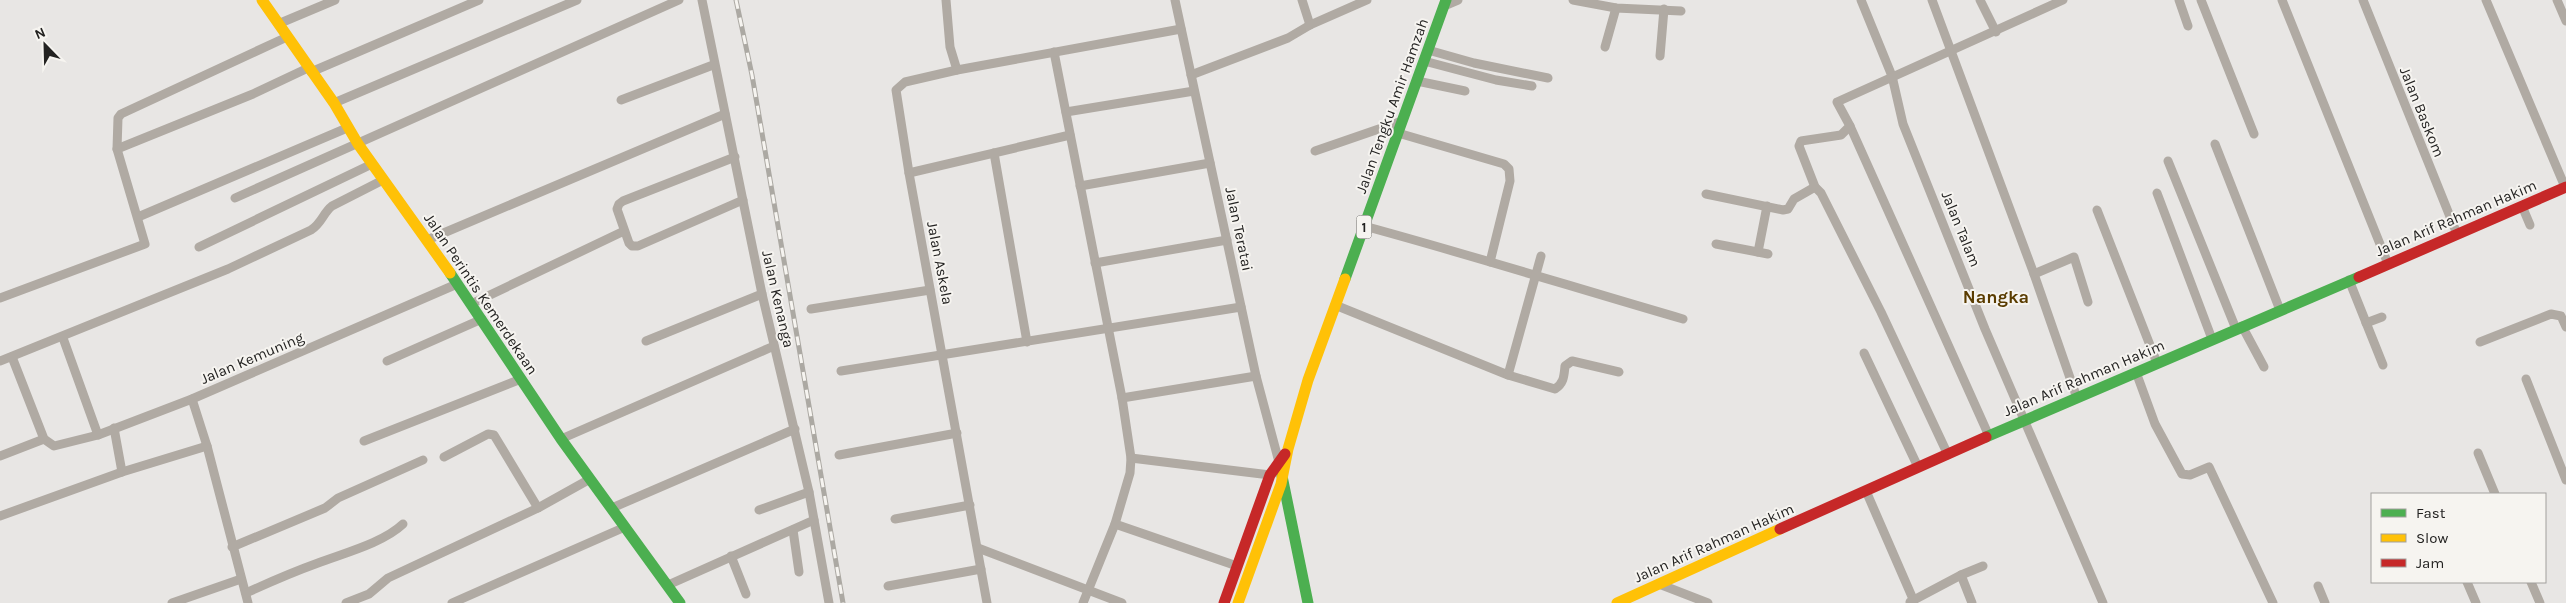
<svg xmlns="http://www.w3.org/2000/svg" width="2566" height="603" viewBox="0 0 2566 603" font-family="Karla,sans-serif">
	<rect width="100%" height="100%" fill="#e8e6e4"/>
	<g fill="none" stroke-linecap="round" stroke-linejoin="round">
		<g stroke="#b0aaa3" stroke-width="9">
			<path d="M702 0 762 294 809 492 829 603"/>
			<path d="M946 0 950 47 957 70"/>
			<path d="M1175 0 1256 376 1279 462"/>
			<path d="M1302 0 1310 25"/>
			<path d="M1573 0 1616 8 1681 11"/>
			<path d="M1861 0 1892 76 1903 124 1985 329 2103 603"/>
			<path d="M1932 0 2034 274 2077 398"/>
			<path d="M1980 0 1996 32"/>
			<path d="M2179 0 2188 26"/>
			<path d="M2201 0 2254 134"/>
			<path d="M2282 0 2388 264"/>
			<path d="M2363 0 2457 234"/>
			<path d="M2486 0 2565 187"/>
			<path d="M2557 0 2566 21"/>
			<path d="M1444 6 1458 0"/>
			<path d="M278 24 335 0"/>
			<path d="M1605 47 1616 8"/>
			<path d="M1428 50 1474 63 1548 78"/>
			<path d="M1054 52 1122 398 1131 458 1130 473 1115 524 1083 603"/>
			<path d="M1660 56 1664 9"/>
			<path d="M1424 61 1496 80 1532 86"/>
			<path d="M311 72 479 0"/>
			<path d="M1191 75 1288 38 1310 25 1367 0"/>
			<path d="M1417 81 1465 91"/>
			<path d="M621 100 713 65"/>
			<path d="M334 103 577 0"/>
			<path d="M1066 112 1194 91"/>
			<path d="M1850 126 1989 436"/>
			<path d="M1398 133 1504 164 1509 169 1510 181 1490 262"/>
			<path d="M2215 144 2280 310"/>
			<path d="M117 149 253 94 308 68"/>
			<path d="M1315 151 1402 121"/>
			<path d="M994 153 1027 342"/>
			<path d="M735 157 623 201 619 204 617 209 629 243 632 246H638L743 200"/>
			<path d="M2168 161 2236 329"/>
			<path d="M909 173 1070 135"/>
			<path d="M1080 186 1210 163"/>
			<path d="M2157 193 2212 339"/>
			<path d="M1706 194 1783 210 1788 209 1794 199 1815 187"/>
			<path d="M235 198 679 0"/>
			<path d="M2522 206 2530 225"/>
			<path d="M2097 210 2157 363"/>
			<path d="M138 217 347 128"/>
			<path d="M1364 226C1471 255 1576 288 1683 319"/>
			<path d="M427 240 725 114"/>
			<path d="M1716 244 1768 254"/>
			<path d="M199 247 372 164"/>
			<path d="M1758 252 1767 206"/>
			<path d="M1095 263 1227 240"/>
			<path d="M2034 274 2074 257 2088 302"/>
			<path d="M2349 280 2383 365"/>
			<path d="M0 298 145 244 117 149 118 118 121 114 287 37"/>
			<path d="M471 304 624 231"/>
			<path d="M1335 305 1508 375 1555 389C1564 383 1564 376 1565 366L1572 361 1619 372"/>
			<path d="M811 309 930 290"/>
			<path d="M2366 323 2382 317"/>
			<path d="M2242 326 2264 367"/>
			<path d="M63 338 98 435"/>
			<path d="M646 341 762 294"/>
			<path d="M2480 342 2551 314 2561 316 2566 327"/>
			<path d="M1864 353 1918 467"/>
			<path d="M12 357 44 439 54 446 98 435 192 399 457 284"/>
			<path d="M0 361 228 269 311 230C322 223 323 213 332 206L383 180"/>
			<path d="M387 361 482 319"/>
			<path d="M841 371 1241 307"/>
			<path d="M2136 372 2155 424 2182 474 2190 475 2209 467 2273 603"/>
			<path d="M1508 375 1541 256"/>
			<path d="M2526 379 2566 480"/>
			<path d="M1122 398 1256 376"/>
			<path d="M192 399 207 446 248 603"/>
			<path d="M114 428 122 472"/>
			<path d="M561 439 774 346"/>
			<path d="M364 441 521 379"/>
			<path d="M2478 453 2495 494"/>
			<path d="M839 455 957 433"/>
			<path d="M1948 455 1881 312 1821 193 1815 187 1799 146 1801 141 1841 135 1850 126 1837 102 2063 0"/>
			<path d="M0 456 44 439"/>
			<path d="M444 457 488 434 494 435 538 508"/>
			<path d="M1131 458 1270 475"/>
			<path d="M1866 491 1913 599"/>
			<path d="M612 508 795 429"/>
			<path d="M759 510 809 492"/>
			<path d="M0 516 122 472 207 446"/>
			<path d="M895 519 970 505"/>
			<path d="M1115 524 1237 566"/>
			<path d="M793 530 799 572"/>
			<path d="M232 547 325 508 338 498 423 460"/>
			<path d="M978 548 1122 603"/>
			<path d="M731 556 746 594"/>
			<path d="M1961 575 1972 603"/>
			<path d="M2467 582 2476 603"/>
			<path d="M2531 582 2540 603"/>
			<path d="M1659 584 1708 603"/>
			<path d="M668 585 814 520"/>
			<path d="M888 586 981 569"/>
			<path d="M2318 586 2325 603"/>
			<path d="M246 593C270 582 293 572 318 563 344 553 383 543 403 524"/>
			<path d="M1910 602 1961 575 1983 566"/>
			<path d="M172 603 241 579"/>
			<path d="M346 603 369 594 388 578 538 508 590 479"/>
			<path d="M452 603 625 527"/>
			<path d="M987 603 909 173 896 90 905 82 957 70 1181 29"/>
		</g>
		<g stroke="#4caf50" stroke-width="11">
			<path d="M450 273 561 439 680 603"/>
			<path d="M1345 279 1446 0"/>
			<path d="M1986 437 2359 277"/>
			<path d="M1282 476 1308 603"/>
		</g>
		<g stroke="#ffc107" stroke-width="11">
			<path d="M262 0 334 103 358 144 450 273"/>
			<path d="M1238 603 1281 484 1288 449 1308 380 1345 279"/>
			<path d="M1617 603 1780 529"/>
		</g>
		<g stroke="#c62828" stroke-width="11">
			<path d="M2359 277 2566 187"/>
			<path d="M1780 529 1986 437"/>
			<path d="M1224 603 1270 475 1285 454"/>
		</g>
		<g stroke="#aca9a3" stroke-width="5">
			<path id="rail" d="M736 0 752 75 843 603"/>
		</g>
		<use href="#rail" stroke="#f6f4f0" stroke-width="3" stroke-dasharray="9" stroke-linecap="butt"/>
	</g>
	<g text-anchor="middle" stroke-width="4" stroke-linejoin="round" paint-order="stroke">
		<rect fill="#f6f4f0" stroke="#62615f" stroke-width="1" x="1356.5" y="215.5" width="15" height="23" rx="4"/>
		<g font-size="14" font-weight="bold" fill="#232221">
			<text x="1364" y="232">1</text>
		</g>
		<g font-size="15" fill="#232221" stroke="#f6f4f0">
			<text transform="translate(1392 106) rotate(-70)" y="5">Jalan Tengku Amir Hamzah</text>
			<text transform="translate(2422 112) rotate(68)" y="5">Jalan Baskom</text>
			<text transform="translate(2456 218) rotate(-23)" y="5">Jalan Arif Rahman Hakim</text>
			<text transform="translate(1239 229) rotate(78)" y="5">Jalan Teratai</text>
			<text transform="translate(1961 229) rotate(68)" y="5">Jalan Talam</text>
			<text transform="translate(940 263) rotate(79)" y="5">Jalan Askela</text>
			<text transform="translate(481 294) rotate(56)" y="5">Jalan Perintis Kemerdekaan</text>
			<text transform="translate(778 299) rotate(77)" y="5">Jalan Kenanga</text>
			<text transform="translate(252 358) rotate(-23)" y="5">Jalan Kemuning</text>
			<text transform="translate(2084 378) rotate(-23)" y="5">Jalan Arif Rahman Hakim</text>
			<text transform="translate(1714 543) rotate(-24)" y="5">Jalan Arif Rahman Hakim</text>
		</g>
		<g font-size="18" font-weight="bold" fill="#5a3c00" stroke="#f6f4f0">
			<text x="1996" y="303">Nangka</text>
		</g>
	</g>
	<rect x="2371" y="493" width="175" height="90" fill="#f6f4f0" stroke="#a2a09d"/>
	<rect x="2381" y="509" width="25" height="8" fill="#4caf50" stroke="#a2a09d"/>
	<text x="2416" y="518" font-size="15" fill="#232221">Fast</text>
	<rect x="2381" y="534" width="25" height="8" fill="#ffc107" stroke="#a2a09d"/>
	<text x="2416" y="543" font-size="15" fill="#232221">Slow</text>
	<rect x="2381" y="559" width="25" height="8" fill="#c62828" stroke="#a2a09d"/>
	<text x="2416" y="568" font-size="15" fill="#232221">Jam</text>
	<g transform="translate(45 45) rotate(337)" stroke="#f6f4f0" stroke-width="4" paint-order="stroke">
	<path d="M0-4L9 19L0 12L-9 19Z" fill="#232221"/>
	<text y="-8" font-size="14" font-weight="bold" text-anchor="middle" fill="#232221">N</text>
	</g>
</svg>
